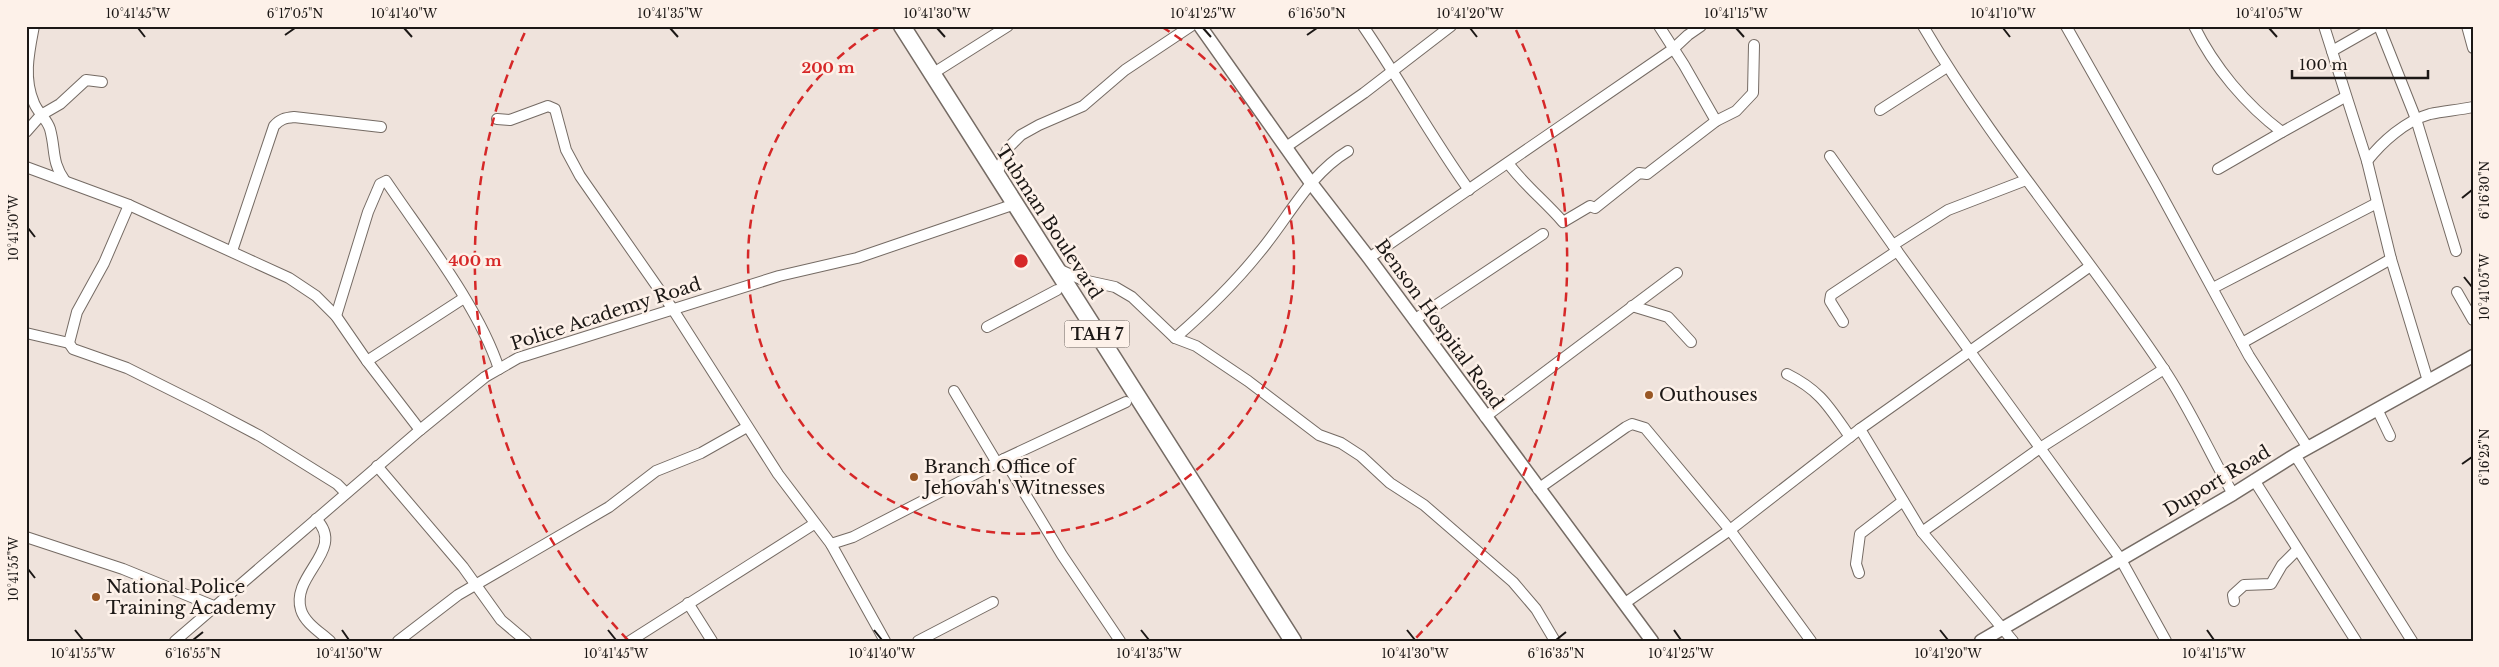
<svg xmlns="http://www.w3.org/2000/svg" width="2499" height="667" viewBox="0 0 2499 667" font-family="'Libre Baskerville',serif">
	<rect width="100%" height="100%" fill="#efe3dc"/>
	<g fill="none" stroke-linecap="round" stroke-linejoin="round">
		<g stroke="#756b64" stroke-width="12">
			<g id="minor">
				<path d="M34 26C29 52 23 78 34 103 38 113 47 119 50 129 56 151 51 161 65 181"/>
				<path d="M1363 26C1400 80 1431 137 1469 190"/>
				<path d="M1659 26 1684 65 1716 121"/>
				<path d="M1923 26C1994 147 2086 252 2163 368 2189 406 2210 454 2233 494"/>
				<path d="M2066 26 2156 185 2249 356 2308 448"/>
				<path d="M2194 26C2214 67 2246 105 2282 132L2345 97"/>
				<path d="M2324 26 2367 161 2391 259 2428 381"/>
				<path d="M2379 26 2416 119 2456 251"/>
				<path d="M2467 26 2473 48"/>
				<path d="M2332 51 2376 26"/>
				<path d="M932 74 1008 26"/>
				<path d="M1880 110 1947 67"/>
				<path d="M497 119 510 120 548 106 555 109 566 150 580 176 672 308 778 474 831 544 885 641"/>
				<path d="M26 132 41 115 60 104 86 80 102 82"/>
				<path d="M1286 147 1364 93 1451 26"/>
				<path d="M1830 156 1897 251 2120 558 2166 641"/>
				<path d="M2367 161C2382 142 2405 121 2430 114 2444 111 2459 110 2473 107"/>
				<path d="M1508 163C1524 185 1545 201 1563 222L1590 206 1595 208 1639 173 1647 174 1716 121 1736 111 1753 93 1754 45"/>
				<path d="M26 167 129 205 289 278 316 296 336 316 367 361 420 430"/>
				<path d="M2218 169 2282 132"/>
				<path d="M996 176 1008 148 1021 135 1039 125 1083 106 1125 70 1191 26"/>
				<path d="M129 205 104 263 77 312 69 343 73 349 127 368 205 407 260 436 337 484 346 493"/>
				<path d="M1893 245 1948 210 2026 180"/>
				<path d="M232 251 274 126C280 119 285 118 294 117L381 127"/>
				<path d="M1369 258 1673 49 1688 35 1701 26"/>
				<path d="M1058 269 1083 280 1115 287 1132 297 1175 338 1196 346 1248 381 1319 435 1341 443 1361 456 1390 483 1424 505 1513 582 1536 609 1555 641"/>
				<path d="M2213 288 2377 203"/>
				<path d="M2457 292 2473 320"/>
				<path d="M1632 306 1668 317 1691 342"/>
				<path d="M336 316 368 212 380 184 386 181C423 236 479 307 499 369"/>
				<path d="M1414 320 1543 234"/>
				<path d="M1843 322 1830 301 1831 295 1897 251"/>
				<path d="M987 327 1057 290"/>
				<path d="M26 333 69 343"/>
				<path d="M1175 338C1205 312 1233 285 1258 254 1288 219 1308 175 1348 151"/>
				<path d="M2242 343 2391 259"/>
				<path d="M367 361 464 298"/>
				<path d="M1787 374C1821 391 1829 407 1850 437"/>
				<path d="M954 391 997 463"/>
				<path d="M2377 409 2390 436"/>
				<path d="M1485 417 1677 273"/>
				<path d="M2295 455 2412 641"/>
				<path d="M1004 459 1062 555 1120 641"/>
				<path d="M377 466 463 567 501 620 526 641"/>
				<path d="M2254 480 2356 641"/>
				<path d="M1538 489 1626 427 1632 424 1645 428 1730 530 1811 641"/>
				<path d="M316 519C347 550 290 575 301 610 305 623 320 632 330 641"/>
				<path d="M1922 532 2040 448 2164 369"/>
				<path d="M26 537 123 569 216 607"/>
				<path d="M831 544 853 537 1004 459 1126 402"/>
				<path d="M1859 573 1856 564 1860 534 1903 501"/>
				<path d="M2234 601 2233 595 2244 585 2271 584 2282 565 2297 550"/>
				<path d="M688 603 712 641"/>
				<path d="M1625 603 1730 530 1860 429"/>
				<path d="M175 641 420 430 485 377 518 358 779 276 857 258 1015 204"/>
				<path d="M398 641 458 595 609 507 656 471 701 453 747 427"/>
				<path d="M630 641 814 524"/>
				<path d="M918 641 993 602"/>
				<path d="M2013 641 1922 532 1860 429 2089 267"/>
			</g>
		</g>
		<g stroke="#756b64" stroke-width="15">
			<g id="tertiary">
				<path d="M1200 26 1311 183 1369 258 1652 641"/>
				<path d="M1981 641 2233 494 2295 455 2473 356"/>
			</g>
		</g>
		<g stroke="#756b64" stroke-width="19">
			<path id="trunk" d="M902 26 1293 641"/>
		</g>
		<use href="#minor" stroke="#fff" stroke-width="10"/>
		<use href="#tertiary" stroke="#fff" stroke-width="12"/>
		<use href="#trunk" stroke="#fff" stroke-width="16"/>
	</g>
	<path fill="none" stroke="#1c1816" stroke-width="2" d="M138 28 145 37M404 28 412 37M670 28 678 37M937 28 945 37M1203 28 1211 37M1470 28 1477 37M1736 28 1744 37M2003 28 2010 37M2269 28 2277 37M285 35 295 28M1307 35 1317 28M2462 198 2472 190M28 228 35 237M2464 277 2472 287M2462 464 2472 457M28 569 35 578M75 630 83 640M342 630 349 640M608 630 616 640M874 630 882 640M1141 630 1149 640M1407 630 1415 640M1674 630 1681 640M1940 630 1948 640M2207 630 2214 640M193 640 203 632M1556 640 1566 632"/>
	<g fill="none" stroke="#d62828" stroke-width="2.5" stroke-dasharray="9 6">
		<path d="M1162 27A273 273 0 1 1 880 27"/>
		<path d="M628 640A546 546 0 0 1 526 30M1516 30A546 546 0 0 1 1414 640"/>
	</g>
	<g fill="#995724" stroke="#fdf1e9" stroke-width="2">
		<circle cx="1649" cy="395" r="5"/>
		<circle cx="914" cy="477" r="5"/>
		<circle cx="96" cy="597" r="5"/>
	</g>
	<g text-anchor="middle" stroke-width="5" stroke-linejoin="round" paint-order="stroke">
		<rect fill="#fdf1e9" stroke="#605955" stroke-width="1" x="1064.5" y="320.5" width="65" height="27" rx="4"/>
		<g font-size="16" font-weight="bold" fill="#1c1816">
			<text x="1097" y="340">TAH 7</text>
		</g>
		<g font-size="18" fill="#1c1816" stroke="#fdf1e9">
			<text transform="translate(1049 222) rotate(57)" y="6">Tubman Boulevard</text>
			<text transform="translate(606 314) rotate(-18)" y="6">Police Academy Road</text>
			<text transform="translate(1439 324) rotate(54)" y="6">Benson Hospital Road</text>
			<text transform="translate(2217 481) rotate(-31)" y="6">Duport Road</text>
		</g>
		<g font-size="18" fill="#1c1816" stroke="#fdf1e9" text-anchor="start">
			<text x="1659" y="401">Outhouses</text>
			<text x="924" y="473">Branch Office of<tspan x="924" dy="21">Jehovah's Witnesses</tspan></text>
			<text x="106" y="593">National Police<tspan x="106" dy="21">Training Academy</tspan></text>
		</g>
	</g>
	<circle cx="1021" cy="261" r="8" fill="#d62828" stroke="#fdf1e9" stroke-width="2.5"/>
	<g font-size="15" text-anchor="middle" font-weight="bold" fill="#d62828" stroke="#fdf1e9" stroke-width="5" stroke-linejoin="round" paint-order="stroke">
		<text x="828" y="73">200 m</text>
		<text x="475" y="266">400 m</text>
	</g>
	<rect width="2499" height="667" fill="none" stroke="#fdf1e9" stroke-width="55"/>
	<path d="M2292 70v8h136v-8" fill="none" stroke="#1c1816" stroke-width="2.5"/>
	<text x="2299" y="70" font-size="15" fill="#1c1816" stroke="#fdf1e9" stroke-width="4" paint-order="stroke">100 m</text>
	<rect x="28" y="28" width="2444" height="612" fill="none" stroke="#1c1816" stroke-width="2"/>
	<g font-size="12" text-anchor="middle" fill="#1c1816">
		<text x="138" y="18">10°41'45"W</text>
		<text x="295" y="18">6°17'05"N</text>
		<text x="404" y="18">10°41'40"W</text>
		<text x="670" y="18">10°41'35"W</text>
		<text x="937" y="18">10°41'30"W</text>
		<text x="1203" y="18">10°41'25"W</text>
		<text x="1317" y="18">6°16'50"N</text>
		<text x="1470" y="18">10°41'20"W</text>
		<text x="1736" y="18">10°41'15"W</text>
		<text x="2003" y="18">10°41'10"W</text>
		<text x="2269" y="18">10°41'05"W</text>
		<text transform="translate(2485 190) rotate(-90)" y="4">6°16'30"N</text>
		<text transform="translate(14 228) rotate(-90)" y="4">10°41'50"W</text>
		<text transform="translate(2485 287) rotate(-90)" y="4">10°41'05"W</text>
		<text transform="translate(2485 457) rotate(-90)" y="4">6°16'25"N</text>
		<text transform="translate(14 569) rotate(-90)" y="4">10°41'55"W</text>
		<text x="83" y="658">10°41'55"W</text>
		<text x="193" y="658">6°16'55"N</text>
		<text x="349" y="658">10°41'50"W</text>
		<text x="616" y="658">10°41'45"W</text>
		<text x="882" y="658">10°41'40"W</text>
		<text x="1149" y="658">10°41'35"W</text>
		<text x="1415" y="658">10°41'30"W</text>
		<text x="1556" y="658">6°16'35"N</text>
		<text x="1681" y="658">10°41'25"W</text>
		<text x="1948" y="658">10°41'20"W</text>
		<text x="2214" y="658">10°41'15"W</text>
	</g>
</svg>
